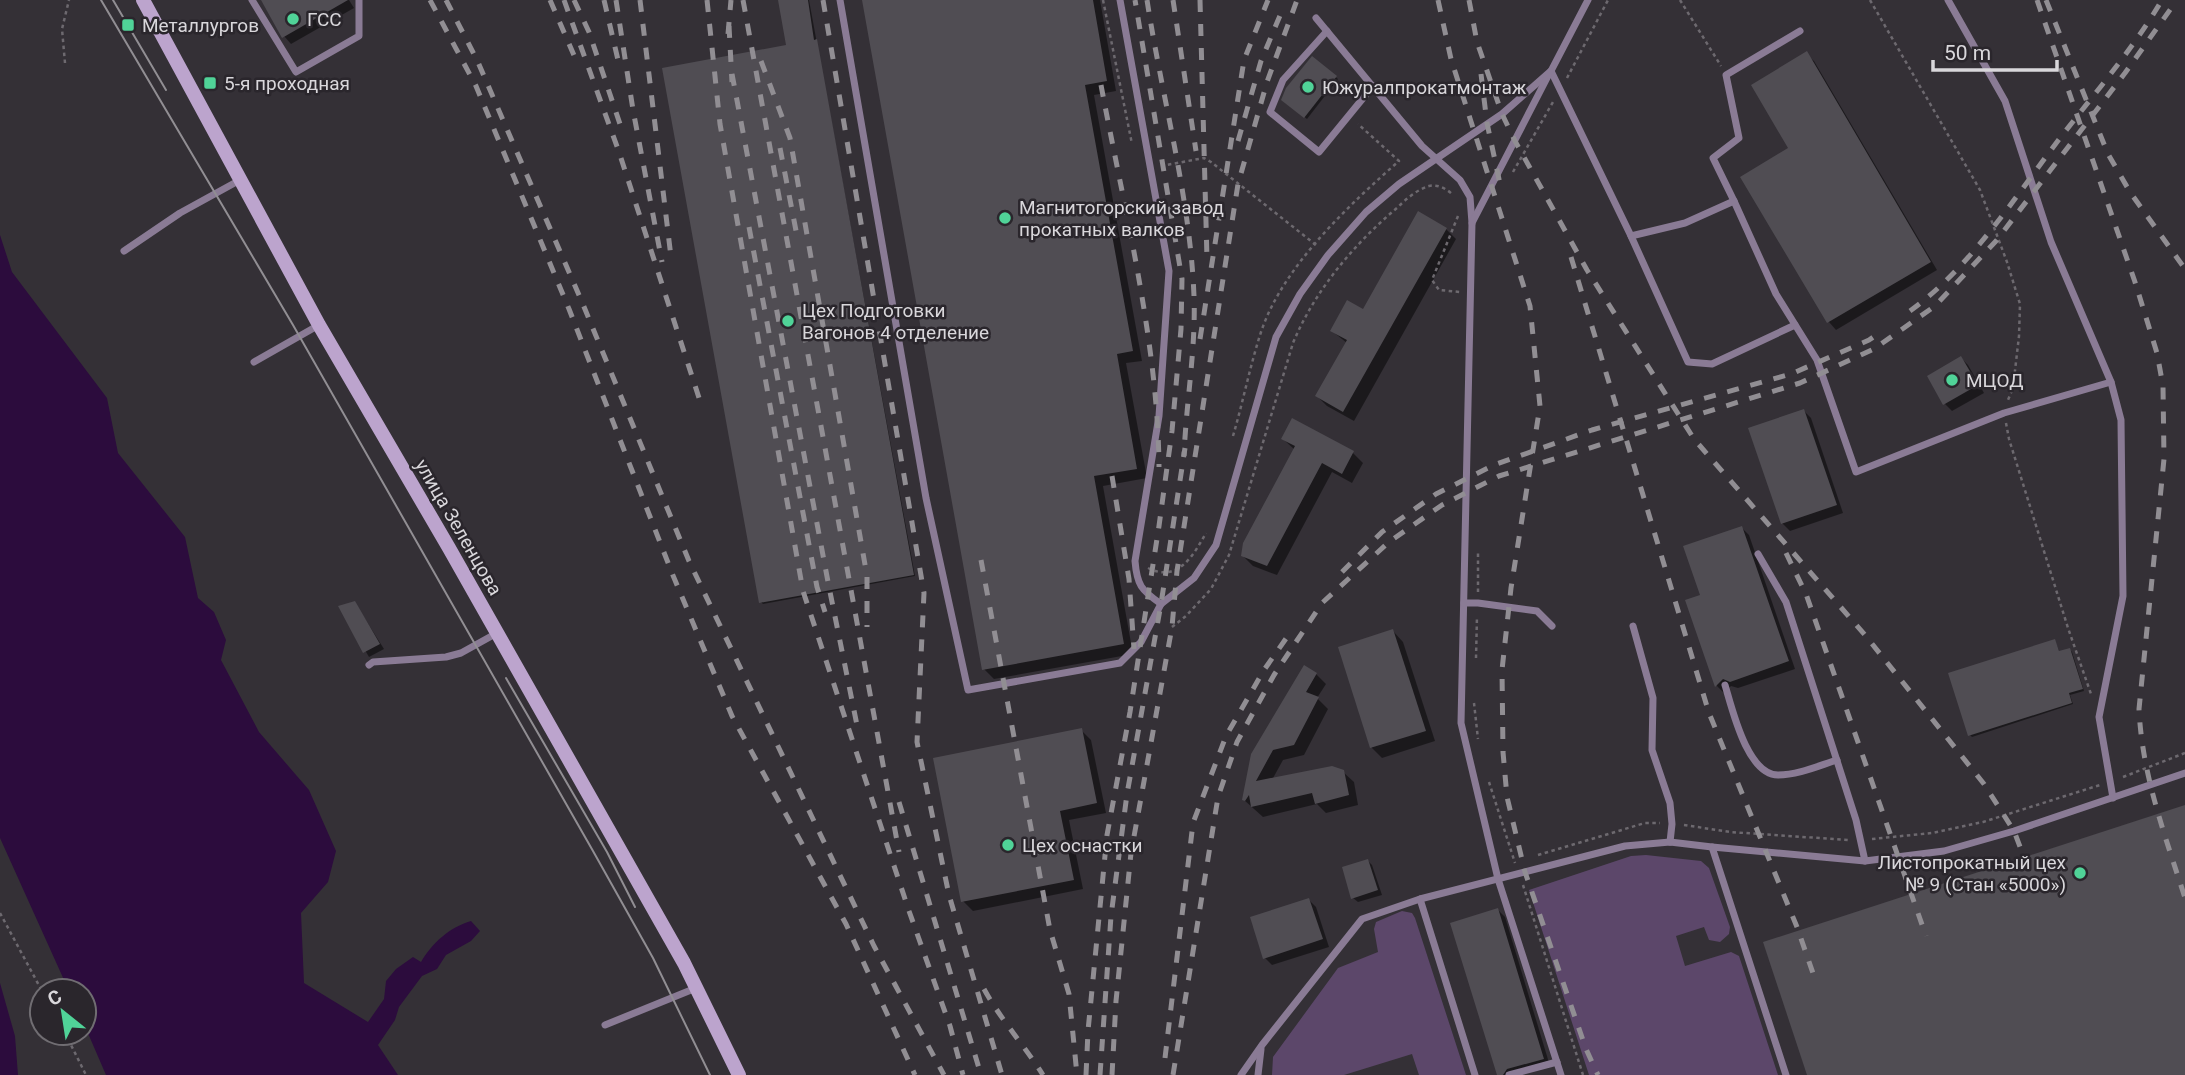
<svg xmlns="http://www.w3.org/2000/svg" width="2185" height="1075" viewBox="0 0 2185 1075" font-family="Roboto,sans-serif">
	<rect width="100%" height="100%" fill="#343036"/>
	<g fill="#5c476a">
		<path d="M1646 855 1701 861 1709 868 1730 927 1729 934 1720 942 1709 940 1704 927 1676 936 1685 966 1731 952 1739 956 1778 1075H1589L1529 890 1631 856Z"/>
		<path d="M1402 911 1412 913 1415 918 1466 1075H1419L1412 1054 1344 1075H1272L1273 1057 1338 968 1378 952 1374 929 1376 922Z"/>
	</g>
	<g fill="#2c0c3d">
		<path d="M0 235 12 272 107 398 118 453 185 537 198 598 214 612 226 640 221 660 259 732 309 790 336 851 328 882 301 913 304 983 368 1022 384 999 386 981 396 969 413 957 421 962C432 943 450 927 471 921L480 931 471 941 446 955 437 969 422 976 399 1007 395 1020 378 1045 398 1075H106L84 1024V991H69L0 838Z"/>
		<path d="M0 983 15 1036 18 1075H0Z"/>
	</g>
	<g fill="#0007">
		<path d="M263 0H349L354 8 291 44 284 36Z"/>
		<path d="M780 0H809L915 576 763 604 761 602 788 47Z"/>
		<path d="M864 0H1100L1116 91 1094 95 1142 361 1126 363 1147 478 1103 486 1133 654 994 679 984 669Z"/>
		<path d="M1806 54 1814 61 1937 270 1836 330 1829 322 1743 177 1791 149Z"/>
		<path d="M1313 59 1338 79 1307 119 1283 100Z"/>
		<path d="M1446 229 1456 239 1354 421 1327 406 1317 396 1347 343 1332 331 1363 311Z"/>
		<path d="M1961 358 1968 365 1984 393 1952 411 1945 404Z"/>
		<path d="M1804 411 1811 418 1843 513 1790 531 1782 523Z"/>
		<path d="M1283 439 1353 453 1363 463 1352 483 1332 472 1277 575 1253 566 1243 556 1295 450Z"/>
		<path d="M1742 528 1749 535 1795 669 1738 688 1731 686 1724 693 1717 686 1688 601 1702 596Z"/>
		<path d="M355 603 384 649 369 657 340 607Z"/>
		<path d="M1393 631 1403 642 1435 741 1382 758 1372 748 1340 648Z"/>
		<path d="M2055 641 2060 653 2070 650 2072 652 2084 691 2070 695 2073 704 1972 737 1970 735Z"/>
		<path d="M1316 674 1326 684 1317 698 1328 709 1304 755 1283 760 1272 780 1343 772 1354 782 1358 805 1326 813 1317 804 1263 817 1244 800Z"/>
		<path d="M1081 730 1091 740 1106 813 1069 820 1083 889 973 911 963 901Z"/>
		<path d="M1368 861 1372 865 1382 895 1358 902 1353 898Z"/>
		<path d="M1309 900 1316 907 1329 947 1272 965 1265 958Z"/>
		<path d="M1498 910 1505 917 1550 1066 1519 1075H1499Z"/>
	</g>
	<g fill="#504d53">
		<path d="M261 0H348L282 38Z"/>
		<path d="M778 0H808L814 40 817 39 914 575 759 603 662 68 786 45Z"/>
		<path d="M862 0H1093L1107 81 1085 85 1133 351 1117 354 1137 469 1094 476 1124 644 982 670Z"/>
		<path d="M1807 51 1931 262 1827 323 1740 177 1788 148 1751 85Z"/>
		<path d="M1312 56 1337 76 1304 118 1281 100 1286 88Z"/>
		<path d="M1418 211 1447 228 1343 412 1315 396 1347 340 1330 331 1347 300 1363 309Z"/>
		<path d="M1961 356 1978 385 1943 405 1927 376Z"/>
		<path d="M1804 409 1837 505 1781 524 1748 428Z"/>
		<path d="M1292 418 1354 451 1342 474 1322 463 1267 566 1241 556 1243 543 1295 446 1281 439Z"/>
		<path d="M1742 526 1789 661 1730 682 1723 679 1715 687 1685 600 1700 595 1683 546Z"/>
		<path d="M355 601 380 644 363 653 338 606Z"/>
		<path d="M1393 629 1426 731 1370 748 1338 647Z"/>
		<path d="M2055 639 2059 651 2070 648 2083 689 2069 693 2072 703 1968 736 1948 673Z"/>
		<path d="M1304 665 1317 673 1306 692 1319 697 1294 745 1273 750 1256 781 1332 766 1344 770 1349 795 1315 804 1312 793 1251 807 1249 795 1245 801 1242 800 1251 754Z"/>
		<path d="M1082 728 1097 803 1060 811 1074 880 961 902 933 758Z"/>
		<path d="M2185 805V1075H1807L1763 942Z"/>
		<path d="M1368 859 1378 890 1351 899 1342 867Z"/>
		<path d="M1309 898 1323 939 1263 959 1250 917Z"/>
		<path d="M1498 908 1544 1059 1507 1069 1503 1075H1497L1450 923Z"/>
	</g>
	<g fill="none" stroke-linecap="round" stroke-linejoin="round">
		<g stroke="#6d696f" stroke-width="2.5" stroke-dasharray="3.5 3.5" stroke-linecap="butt">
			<path d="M1103 0 1132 144"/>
			<path d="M1680 0 1721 66"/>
			<path d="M1870 0 1980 190 2007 262 2020 304 2019 336 2013 388 2008 400"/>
			<path d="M65 63 62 29 69 0"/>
			<path d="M1567 78 1608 0"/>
			<path d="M1161 166 1204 158 1211 162 1316 245"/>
			<path d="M1513 172 1553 102"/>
			<path d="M1458 216 1432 280 1439 290 1460 292"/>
			<path d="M2006 423 2009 439 2068 628 2091 694"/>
			<path d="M1233 436C1243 402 1250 366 1261 332 1283 266 1349 205 1399 161L1358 124"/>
			<path d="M1148 568C1178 583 1193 556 1206 533"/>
			<path d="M1478 592V553"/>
			<path d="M1172 627 1186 616 1211 589 1229 555 1293 343C1315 290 1354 244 1398 207 1406 199 1418 189 1429 186 1438 184 1447 189 1453 195"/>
			<path d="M1476 658 1477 616"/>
			<path d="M1474 703 1478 739"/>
			<path d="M2123 777 2185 753"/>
			<path d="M1489 782 1515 863"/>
			<path d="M1684 825 1730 832 1848 840"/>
			<path d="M1872 839 1932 833 1983 822 2100 785"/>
			<path d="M1538 855 1645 823H1660"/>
			<path d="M1523 885 1583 1075"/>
			<path d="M0 913 42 991"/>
			<path d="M65 1033 86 1075"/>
		</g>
		<g stroke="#8a7b95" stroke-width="7">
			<path d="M252 0 296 72 359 36V0"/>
			<path d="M840 0 926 498 968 690 1120 663 1141 642 1161 604"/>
			<path d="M1120 0 1169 271 1159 416 1135 561C1137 585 1141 590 1161 604L1194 578 1216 545 1276 337 1300 294 1328 255 1366 212 1399 184 1502 114 1551 71 1588 0"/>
			<path d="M1948 0 2005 101 2051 242 2111 382 2121 420 2123 596 2099 717 2113 798"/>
			<path d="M1316 18 1422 146 1460 180 1470 197 1472 223"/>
			<path d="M1327 31 1283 80 1270 112 1319 152 1373 86"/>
			<path d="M1551 71 1631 236 1688 362 1712 364 1795 325"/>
			<path d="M1548 76 1472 223 1461 723 1498 879 1561 1075"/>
			<path d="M1734 201 1776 294 1817 360 1856 472 2004 413 2111 382"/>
			<path d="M1631 236 1685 223 1734 201 1713 158 1739 138 1726 75 1800 31"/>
			<path d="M124 251 180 213 240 180"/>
			<path d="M254 362 319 325"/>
			<path d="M1758 554 1786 602 1856 820 1865 861"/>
			<path d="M1464 603H1478L1537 611 1552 626"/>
			<path d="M1633 626 1653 698 1652 750 1670 803 1672 824 1670 842"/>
			<path d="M369 665 373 662 446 657 461 653 497 633"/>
			<path d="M1725 685C1732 708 1747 775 1778 775 1798 775 1818 766 1837 760"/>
			<path d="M1420 899 1475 1075"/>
			<path d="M605 1025 696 988"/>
			<path d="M1241 1075 1262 1045 1362 919 1420 899 1625 846 1670 842 1712 847"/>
			<path d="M1258 1075 1261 1049"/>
			<path d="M1509 1075 1557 1062"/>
			<path d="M1786 1075 1712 847 1865 861 1944 851 2014 831 2185 773"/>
		</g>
		<path stroke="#bca4cd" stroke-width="14" d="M143 0 319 325 449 548 684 963 739 1075"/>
		<g stroke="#918e93" stroke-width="2">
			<path d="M101 0 293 325 593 851 653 958 710 1075"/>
			<path d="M113 0 166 90"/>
			<path d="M506 678 607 852 635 907"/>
		</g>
		<g stroke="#918e93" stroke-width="5" stroke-dasharray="12 12" stroke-linecap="butt">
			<path d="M430 0 476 86 569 309 672 573 732 716 846 924 915 1075"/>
			<path d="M446 0 477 60 582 302 689 561 874 946 944 1075"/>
			<path d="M550 0 576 60"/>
			<path d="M564 0 619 152 702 407"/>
			<path d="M574 0 589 32 621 127"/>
			<path d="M604 0 618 60"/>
			<path d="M616 0 633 110 662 262"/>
			<path d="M640 0 671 257"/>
			<path d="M707 0 720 124 803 591 909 911 950 1026 963 1075"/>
			<path d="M743 0 899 852"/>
			<path d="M823 0 924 593 917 742 949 895 1002 1075"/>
			<path d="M1147 0C1162 98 1190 196 1194 296 1196 349 1186 403 1184 456"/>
			<path d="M1173 0 1196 151"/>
			<path d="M1200 0 1207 259"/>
			<path d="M1438 0 1451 59 1530 306 1540 406 1511 588 1502 670 1503 752 1507 797 1525 872 1586 1049 1598 1075"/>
			<path d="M1469 0 1477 42 1502 114 1515 141 1587 270 1694 439 1865 635 1984 784 2014 831 2038 894"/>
			<path d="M2037 0 2135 282 2157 353 2163 386 2164 459 2139 709C2142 775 2165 835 2185 898"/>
			<path d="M2046 0 2108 154 2130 192 2185 269"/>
			<path d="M729 26 732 82"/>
			<path d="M728 34 731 0"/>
			<path d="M761 61 790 138 867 576V627"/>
			<path d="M732 74 829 587 858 730"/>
			<path d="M1481 74 1487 123 1500 184"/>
			<path d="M1101 85C1124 208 1158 342 1159 467"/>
			<path d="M1238 141 1261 61 1284 6"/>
			<path d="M780 148 798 241"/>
			<path d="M749 227 817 587 825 612"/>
			<path d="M1571 257 1709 713 1797 927 1815 979"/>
			<path d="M1910 311C1971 267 2015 197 2060 138 2095 93 2133 49 2162 0"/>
			<path d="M1200 339 1244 60 1268 0"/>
			<path d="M1112 476 1129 579 1134 649"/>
			<path d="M1786 553 1806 594 1926 936"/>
			<path d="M981 560 1050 930 1069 994 1077 1075"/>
			<path d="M1342 572 1382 532 1436 494 1494 465 1592 430 1791 374 1869 340 1882 331"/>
			<path d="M899 802 981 1075"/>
			<path d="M984 989C1001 1020 1024 1045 1043 1075"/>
			<path d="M1165 1058 1193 823 1226 736 1264 670 1292 630"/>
			<path d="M1086 1075 1088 1031 1107 835 1130 712 1159 526 1172 431 1181 329 1182 279 1135 0"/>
			<path d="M1100 1075 1111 916 1127 794 1161 604 1185 448"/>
			<path d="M1112 1075 1116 1001 1131 853 1172 627 1177 571 1238 184 1267 82 1297 0"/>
			<path d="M1173 1075 1218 797 1237 742 1274 675 1322 603 1389 542 1442 505 1499 476 1800 383 1874 349 1935 306 1996 241 2125 73 2177 0"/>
		</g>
	</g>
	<g fill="#50d398" stroke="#2a262c" stroke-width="2.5">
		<circle cx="293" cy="19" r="7"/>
		<rect x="121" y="18" width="14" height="14" rx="3.5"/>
		<rect x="203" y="76" width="14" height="14" rx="3.5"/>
		<circle cx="1308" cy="87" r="7"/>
		<circle cx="1005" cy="218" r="7"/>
		<circle cx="788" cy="321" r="7"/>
		<circle cx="1952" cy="380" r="7"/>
		<circle cx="1008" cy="845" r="7"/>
		<circle cx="2080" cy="873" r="7"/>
	</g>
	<g text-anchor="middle" stroke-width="5" stroke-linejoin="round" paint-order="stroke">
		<g font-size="19" fill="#d9d7db" stroke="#2a262c" text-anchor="start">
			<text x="307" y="26">ГСС</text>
			<text x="142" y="32">Металлургов</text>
			<text x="224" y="90">5-я проходная</text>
			<text x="1322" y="94">Южуралпрокатмонтаж</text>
			<text x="1019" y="214">Магнитогорский завод<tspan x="1019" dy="22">прокатных валков</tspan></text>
			<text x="802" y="317">Цех Подготовки<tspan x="802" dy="22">Вагонов 4 отделение</tspan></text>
			<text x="1966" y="387">МЦОД</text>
			<text x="1022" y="852">Цех оснастки</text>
			<text x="2066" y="869" text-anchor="end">Листопрокатный цех<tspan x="2066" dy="22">№ 9 (Стан «5000»)</tspan></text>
		</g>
		<g font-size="19" fill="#d9d7db" stroke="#2a262c">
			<text transform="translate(459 527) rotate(60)" y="7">улица Зеленцова</text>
		</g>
	</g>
	<g transform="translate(63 1012) rotate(330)"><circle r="33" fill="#2a262c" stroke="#706d72" stroke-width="2"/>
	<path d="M0-5L12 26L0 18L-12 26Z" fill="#50d398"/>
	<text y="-10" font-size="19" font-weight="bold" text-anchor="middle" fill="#d9d7db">С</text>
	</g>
	<path d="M1933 60v10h124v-10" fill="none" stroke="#d9d7db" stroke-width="3.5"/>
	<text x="1944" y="60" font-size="21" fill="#d9d7db" stroke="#2a262c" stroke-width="5" paint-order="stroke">50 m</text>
</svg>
